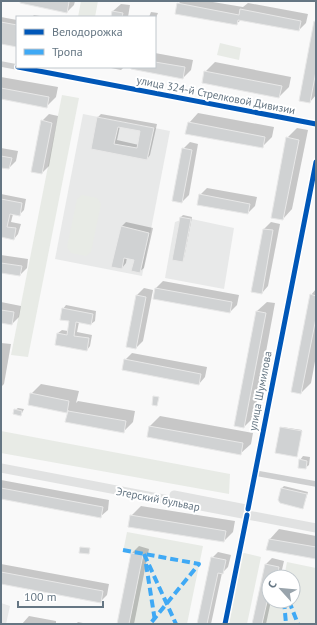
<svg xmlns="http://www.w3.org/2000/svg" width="317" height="625" viewBox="0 0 317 625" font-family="'PT Sans',sans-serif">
	<rect width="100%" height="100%" fill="#f9f9f9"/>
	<g fill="#e8e9e9">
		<path d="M83 114 170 131 142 276 55 259Z"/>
		<path d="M187 218 234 228 224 289 165 278 175 222Z"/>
		<path d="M1 603 10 606 6 624H1Z"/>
	</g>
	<g fill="#e8ebe6">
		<path d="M81 1H98L95 17H78Z"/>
		<path d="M220 43 241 48 239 60 217 55Z"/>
		<path d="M62 95 79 98 28 357 11 355Z"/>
		<path d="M82 195 97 198 101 204 91 252 86 256 71 253 67 247 77 199Z"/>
		<path d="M1 431 230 474 229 494 1 453Z"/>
		<path d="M127 532 203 546 187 624H129L143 555 123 552Z"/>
		<path d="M240 552 261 557 247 624H225Z"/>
		<path d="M287 562 316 568V624H262L269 593V601H293V577H284Z"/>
	</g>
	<g fill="#0003" fill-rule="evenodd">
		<path d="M15 1H75L74 5 67 12Z"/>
		<path d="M181 1H207L243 7 248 3 308 14 306 23 299 30 241 20 236 24 178 4Z"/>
		<path d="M121 4 130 5 128 17H112L113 11Z"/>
		<path d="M151 12 158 13 155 20V17H149Z"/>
		<path d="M34 15 40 16V17H32Z"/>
		<path d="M1 17 17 20V46L1 43Z"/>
		<path d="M316 22V95L310 102Z"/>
		<path d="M155 53 193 60 191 70 183 78 124 67 121 70 106 67H155Z"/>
		<path d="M215 62 291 77 289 87 279 97 205 72Z"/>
		<path d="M1 77 58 87 56 97 46 107 1 98Z"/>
		<path d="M198 113 274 127 272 137 262 147 189 123Z"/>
		<path d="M49 114 58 116 49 166 42 173V121Z"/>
		<path d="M101 114 157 124 150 155 147 159 92 148 98 117ZM120 126 141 130 139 145 117 140Z"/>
		<path d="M297 128 308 130 292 209 283 219 287 138Z"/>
		<path d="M190 142 198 144 189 195 182 202 183 149Z"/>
		<path d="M1 148 18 151 16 161 9 168 1 167Z"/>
		<path d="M207 188 257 197 255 206 248 213 200 195Z"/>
		<path d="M1 194 26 199 24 210 19 215 13 214 11 222 21 224 18 234 14 239 1 236Z"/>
		<path d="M183 215 192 217 184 258 182 261 174 259 181 217Z"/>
		<path d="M126 222 153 228 144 268 139 272 135 259 127 257 126 263 122 268V226Z"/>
		<path d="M271 222 280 224 268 286 262 293 253 291 264 229Z"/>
		<path d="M1 255 28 259 27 268 20 275 1 272Z"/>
		<path d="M163 281 239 295 237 305 230 312 156 288Z"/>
		<path d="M144 288 153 290 143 341 136 348 137 295Z"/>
		<path d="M316 289V356L311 383 301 393 311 295Z"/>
		<path d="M1 302 21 306 19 317 12 324 1 322Z"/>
		<path d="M267 302 275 303 254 417 244 427 257 311Z"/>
		<path d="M66 305 96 311 95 321 91 324 79 322 77 332 92 335 90 346 87 350 58 333 62 330 68 331 70 321 63 309Z"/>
		<path d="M1 343 11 344 4 384 1 387Z"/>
		<path d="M132 353 207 367 205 377 199 384 125 360Z"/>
		<path d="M41 384 79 391 76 403 78 401 135 411 133 422 124 431 67 422 69 410 67 412 31 394Z"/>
		<path d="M18 408 24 409 21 415 15 410Z"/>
		<path d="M160 416 253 433 251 444 241 453 150 426Z"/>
		<path d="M282 427 302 430 297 456 281 428Z"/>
		<path d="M303 456 310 457 309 465 305 468 300 460Z"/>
		<path d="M1 480 109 500 108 510 101 516 1 498Z"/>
		<path d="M284 486 308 492 303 508 282 488Z"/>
		<path d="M141 506 235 521 233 532 224 541 131 516Z"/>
		<path d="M279 529 316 536V558L270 539Z"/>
		<path d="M139 546 149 549 134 624H118L132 553Z"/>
		<path d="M218 552 231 555 228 567 222 573 211 624H198L212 558Z"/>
		<path d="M272 558 284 561 281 574 278 577H269V601H271L266 624H253L266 564Z"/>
		<path d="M1 564 109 584 107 595 100 602 1 583Z"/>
		<path d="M29 616 56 621V624H22Z"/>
		<path d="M78 622 88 624H76Z"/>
	</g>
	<g fill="#d0d2d3" stroke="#e8e8e8" fill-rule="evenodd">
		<path d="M20 1H66L69 2 67 13 20 3Z"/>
		<path d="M177 3 239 15 240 9 301 21 299 31 238 20 237 25 175 14Z"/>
		<path d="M112 11 123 13 122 17H111Z"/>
		<path d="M314 21 316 22V71L310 103 299 101Z"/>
		<path d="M1 22 17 25V47L1 44Z"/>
		<path d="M155 62 185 67 183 79 131 69V67H155Z"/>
		<path d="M204 71 282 86 279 98 202 83Z"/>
		<path d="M1 88 49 97 47 108 1 99Z"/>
		<path d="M97 117 154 128 147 160 91 149ZM118 127 140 131 137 148 114 144Z"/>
		<path d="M41 120 52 123 42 174 31 172Z"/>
		<path d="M188 122 265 137 263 148 185 134Z"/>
		<path d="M286 137 299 140 283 220 271 218Z"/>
		<path d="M182 148 192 150 182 203 172 201Z"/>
		<path d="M1 156 12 158 9 169 1 168Z"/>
		<path d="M199 194 250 204 248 214 197 205Z"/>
		<path d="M1 199 22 203 20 216 10 214 7 227 16 228 14 240 1 237Z"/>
		<path d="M180 217 191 219 183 262 172 260Z"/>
		<path d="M121 226 149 233 140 273 131 271 134 260 124 258 122 269 111 267Z"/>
		<path d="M263 229 273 230 262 294 251 292Z"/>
		<path d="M1 263 22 266 20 276 1 273Z"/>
		<path d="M155 288 232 302 230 313 153 299Z"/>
		<path d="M310 294 316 296V318L301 394 291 392Z"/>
		<path d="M136 295 146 297 136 349 126 347Z"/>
		<path d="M62 308 93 314 91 325 76 322 74 336 89 338 87 351 55 345 57 333 67 335 69 321 60 320Z"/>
		<path d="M1 310 14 312 12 325 1 323Z"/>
		<path d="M256 311 266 313 244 428 234 426Z"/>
		<path d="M124 359 201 374 199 385 122 370Z"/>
		<path d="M30 393 69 401 67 413 28 405Z"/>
		<path d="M153 396 159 397 157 406 152 405Z"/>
		<path d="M14 409 22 411 21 416 13 414Z"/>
		<path d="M68 411 126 421 124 433 65 422Z"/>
		<path d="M149 426 243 443 241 455 147 437Z"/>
		<path d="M280 427 302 431 297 457 275 453Z"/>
		<path d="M299 459 307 461 306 469 298 468Z"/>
		<path d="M1 488 103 507 101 518 1 499Z"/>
		<path d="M281 488 307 494 303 509 280 503 278 500Z"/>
		<path d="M130 515 226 531 224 542 128 527Z"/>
		<path d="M269 539 316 547V559L266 550Z"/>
		<path d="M80 547 90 548 89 554 79 553Z"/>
		<path d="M131 553 143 555 129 624H117Z"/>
		<path d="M211 557 226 560 223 574 218 573 207 624H197Z"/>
		<path d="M265 564 279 567 277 577H269V593L262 624H252Z"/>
		<path d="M1 572 103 591 101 603 1 584Z"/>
	</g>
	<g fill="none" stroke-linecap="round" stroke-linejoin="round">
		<g stroke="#cecfd0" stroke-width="5.5">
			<path d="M1 64 17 67"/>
			<path d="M18 67 316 124"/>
			<path d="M255 473 316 484"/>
			<path d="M248 509 316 162"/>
			<path d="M225 624 247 515"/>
		</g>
		<g stroke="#e1e2e2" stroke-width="9">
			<path d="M1 468 316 528"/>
			<path d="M174 495 246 509"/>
		</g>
		<g stroke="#3fa9f5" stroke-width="4" stroke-dasharray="8 4" stroke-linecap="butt">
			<path d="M123 550 199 564 150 624"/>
			<path d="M144 554 176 624"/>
			<path d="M146 564 155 621"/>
			<path d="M284 601 286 624"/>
			<path d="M289 601 298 624"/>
		</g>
		<g stroke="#fff" stroke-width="8">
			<g id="cycleway">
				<path d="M18 67 316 124"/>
				<path d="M248 509 316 162"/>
				<path d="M225 624 247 515"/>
			</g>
		</g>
		<use href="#cycleway" stroke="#0057b8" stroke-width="5"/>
	</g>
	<g text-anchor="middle" stroke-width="4" stroke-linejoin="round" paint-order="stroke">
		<g font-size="11" fill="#657683" stroke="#fff">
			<text transform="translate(216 95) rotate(11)" y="4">улица 324-й Стрелковой Дивизии</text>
			<text transform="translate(260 391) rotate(-79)" y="4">улица Шумилова</text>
			<text transform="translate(158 499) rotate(11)" y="4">Эгерский бульвар</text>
		</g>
	</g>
	<rect width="317" height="625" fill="none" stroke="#657683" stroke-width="4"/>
	<rect x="16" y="16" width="140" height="52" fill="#ffffff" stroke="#c1c8cd"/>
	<rect x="24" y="29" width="20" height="6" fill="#0057b8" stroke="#c1c8cd"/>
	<text x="52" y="36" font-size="12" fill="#657683">Велодорожка</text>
	<rect x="24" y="49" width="20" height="6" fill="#3fa9f5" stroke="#c1c8cd"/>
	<text x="52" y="56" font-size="12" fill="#657683">Тропа</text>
	<g transform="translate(281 589) rotate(297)"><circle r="19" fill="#ffffff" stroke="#c1c8cd"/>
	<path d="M0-3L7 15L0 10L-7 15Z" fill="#99a4ac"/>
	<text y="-6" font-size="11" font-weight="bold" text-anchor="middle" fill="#657683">С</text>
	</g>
	<path d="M18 601v6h85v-6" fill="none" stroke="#657683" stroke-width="2"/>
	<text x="24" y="601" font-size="12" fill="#657683" stroke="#ffffff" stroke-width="3" paint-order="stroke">100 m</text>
</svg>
